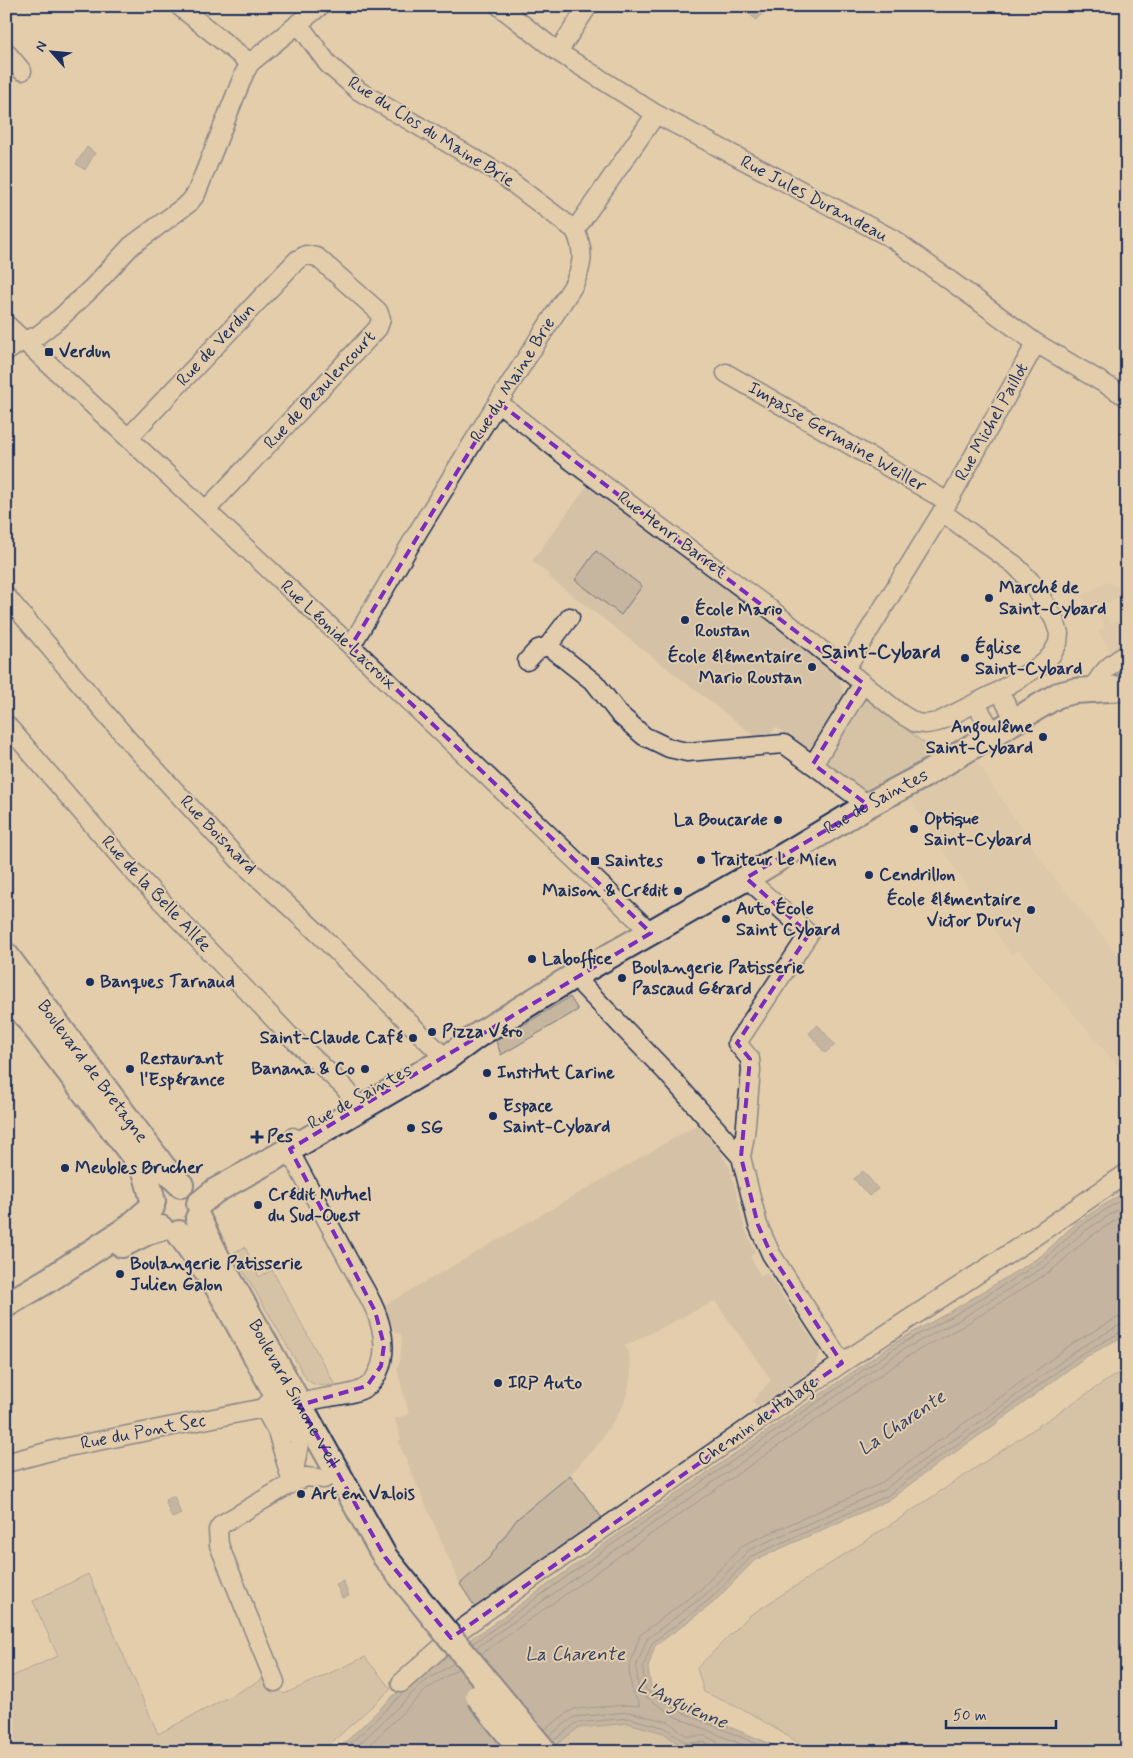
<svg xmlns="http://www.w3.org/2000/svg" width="1133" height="1758" font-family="Mynerve,sans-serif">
<rect width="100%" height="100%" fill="#e3cdac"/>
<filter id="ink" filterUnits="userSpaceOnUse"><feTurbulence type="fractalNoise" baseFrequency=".02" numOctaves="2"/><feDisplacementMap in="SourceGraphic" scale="10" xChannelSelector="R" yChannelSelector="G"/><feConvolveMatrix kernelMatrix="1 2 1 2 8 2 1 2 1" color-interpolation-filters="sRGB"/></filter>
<g filter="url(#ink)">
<path fill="#d4c1a6" d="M588,485L821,662L832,674H836L839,676L844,697L841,701L837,702L838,704L809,751L776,727L766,740H760L549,577L550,575L532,561Z
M1107,582L1127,592V610H1122L1119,597L1101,607L1111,624L1127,614V642L1110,652L1098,631L1105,627L1095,611L1092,613L1082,596Z
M977,761L1047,869L1127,966V1076L1018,950L1011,955L910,799Z
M697,1125L720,1151L731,1171L745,1229L755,1252L750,1256L760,1275L767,1273L820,1351L814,1370L758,1407L753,1401L771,1380L715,1301L625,1346L629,1354L631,1372L628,1390L623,1406L599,1443L570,1475L517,1519L489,1558L460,1584L398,1441L401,1439L395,1419L409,1414L397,1369L400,1362L402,1340L401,1334L395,1332L385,1305Z"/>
<path fill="#c6b6a0" stroke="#70727f" d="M596,551L642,586L621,615L575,580Z
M869,700L929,747V756L863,794L823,763L860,702Z
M570,997L578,1010L501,1055L496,1041Z
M245,1247L259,1277L272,1270L335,1385C323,1386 317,1387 307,1380L233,1253Z
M1127,1367V1752H814L748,1712L704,1692L697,1668L749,1616L890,1525Z
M570,1475L605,1522L479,1613L460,1584L489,1558L517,1519Z
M88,1574L158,1734L267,1677L284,1694L365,1657L391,1689L321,1752H6V1679L58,1656L33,1601Z
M628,1723L664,1733L684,1748L703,1747L713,1752H547L578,1728Z"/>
<path fill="#9f9792" stroke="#6a6d7d" d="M739,6H756L763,12L757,20Z
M87,147L95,153L85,170L76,164Z
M818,1025L835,1045L825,1053L809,1033Z
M863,1171L878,1189L869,1196L854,1179Z
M1127,1190V1334L1084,1358L993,1426L928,1471L889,1500L755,1560L712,1604L655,1646L648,1668L651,1687L681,1707L776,1746L785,1752H713L703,1747L684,1748L664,1733L628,1723L578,1728L547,1752H335L416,1674L489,1627L614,1537L899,1340L953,1310L1041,1256L1076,1223Z
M174,1496L181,1514L172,1518L165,1500Z
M343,1581L349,1596L342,1598L336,1584Z"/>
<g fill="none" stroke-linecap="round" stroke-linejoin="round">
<path stroke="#505973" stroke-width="1" d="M472,1644L617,1541L901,1344L956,1314L1044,1260L1079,1227L1127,1196
M476,1648L621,1546L904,1349L959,1320L1047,1265L1083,1232L1127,1204
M481,1654L625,1552L908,1356L963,1326L1051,1271L1088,1238L1127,1213
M544,1730L567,1713L574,1709L627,1705L639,1706V1703L632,1692L629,1668L640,1635L700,1590L743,1545L880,1484L918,1455L982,1411L1073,1343L1117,1318L1127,1316
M549,1736L574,1717L629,1712L669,1722L687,1736H706L717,1742L720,1752
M553,1741L576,1723L629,1718L666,1728L686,1743L704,1742L712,1746L713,1752
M342,1752L403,1693
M351,1752L423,1683L454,1663
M362,1752L427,1689L459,1668
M760,1752L676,1717L643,1695L639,1689L636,1667L647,1639L705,1595L749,1550L884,1490L922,1461L987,1417L1078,1349L1120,1325L1127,1324
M776,1752L679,1711L648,1691L645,1688L643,1668L652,1643L709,1600L752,1556L887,1496L926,1466L990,1422L1081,1354L1123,1331L1127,1330"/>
<g stroke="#1b2f5e" stroke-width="21">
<path id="minor" d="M179,6L250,63
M499,6L558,52L656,114L893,239L1036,343L1127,397
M298,23L328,64L359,91L499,173L575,230C585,251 583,266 573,286L493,410L419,530L351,646
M6,52L22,71
M558,52L588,6
M575,230L656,114
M6,324L351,646L642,924L648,934
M6,352L22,341L37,336L60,318L93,287L131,246L189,203L196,194L244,74L250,63L320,6
M726,373L948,502
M499,403L569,459L774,612L901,714L916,723L926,724L938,722L999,691L1044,663L1052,654L1058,643L1059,633L1054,619L1033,584L1015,565L942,512
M128,438L297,260L306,255L317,257L378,311L381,319L378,328L206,510
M6,596L130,742L240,861L317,932L440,1053L444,1060
M548,646L595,683L619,714L644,736L669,748L687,752L784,744L813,765
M527,661L538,649L548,646L570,617
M846,668L948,502L1036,343
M863,683L813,765L868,805
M1093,690C1100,672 1111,664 1127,654
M999,691L1015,720
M976,704L993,733
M6,724L129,867L290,1036L344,1087L354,1100
M577,974L584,987L666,1072L741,1157L758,1225L771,1254L842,1363
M293,1137L290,1152C310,1189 330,1226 350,1263C361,1284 376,1305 381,1328C386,1347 384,1371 369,1385C352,1399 320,1394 300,1405
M741,1157L745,1135L751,1070L750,1059L737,1043L809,934L752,883L748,877
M264,1408L277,1431L292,1483L222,1524L218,1530L219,1545L275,1682
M300,1438L292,1483L306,1477L324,1479
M6,1463L58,1449L264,1408L272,1399
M401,1683L463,1628L544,1570L842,1363L1028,1241L1127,1173"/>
</g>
<g stroke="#1b2f5e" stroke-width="28">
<g id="secondary">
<path id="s1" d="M6,955L164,1168L181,1185"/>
<path d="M6,990L145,1171L153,1201"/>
<path id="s2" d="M199,1204L215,1191L303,1142L444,1060L478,1035L569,979L748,877L868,805L923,776L1058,695L1074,691L1127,688"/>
<path id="s3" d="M198,1218L217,1257L385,1557L435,1619"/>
<path d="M179,1233L220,1291L297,1432"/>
<path d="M122,1245L148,1232L161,1228"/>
<path d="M6,1305L50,1279L128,1228L152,1207"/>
</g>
</g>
<use href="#minor" stroke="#e3cdac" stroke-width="18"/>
<use href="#secondary" stroke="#e3cdac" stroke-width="24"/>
<g stroke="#1b2f5e" stroke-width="28" stroke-linecap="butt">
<path id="secondary-bridge" d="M435,1619L545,1752
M478,1696L523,1752"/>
</g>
<use href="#secondary-bridge" stroke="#e3cdac" stroke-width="24"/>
</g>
</g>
<path d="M0 0H1133V1758H0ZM499,403L863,683L813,764L868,805L746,878L809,934L737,1043L750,1059L741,1157L758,1225L771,1254L842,1363L451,1638L385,1557L300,1405L367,1386L381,1366L384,1345L375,1311L290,1149L651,933L351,646Z" fill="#e3cdac" fill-opacity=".55" fill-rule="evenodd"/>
<path fill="none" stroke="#7b2cbf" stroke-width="4" stroke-dasharray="10 6" stroke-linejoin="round" d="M499,403L863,683L813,764L868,805L746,878L809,934L737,1043L750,1059L741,1157L758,1225L771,1254L842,1363L451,1638L385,1557L300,1405L367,1386L381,1366L384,1345L375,1311L290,1149L651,933L351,646Z"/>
<g fill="#1b2f5e" stroke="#e3cdac" stroke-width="2">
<rect x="44" y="347" width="10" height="10" rx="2.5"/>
<circle cx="989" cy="598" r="5"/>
<circle cx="685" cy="620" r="5"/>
<circle cx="965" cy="658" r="5"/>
<circle cx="812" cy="667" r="5"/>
<circle cx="1043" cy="737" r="5"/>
<circle cx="778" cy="820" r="5"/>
<circle cx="914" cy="829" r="5"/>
<circle cx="701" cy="860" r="5"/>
<rect x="590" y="856" width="10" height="10" rx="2.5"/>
<circle cx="869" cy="875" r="5"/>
<circle cx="678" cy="891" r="5"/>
<circle cx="1031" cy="910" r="5"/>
<circle cx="726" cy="919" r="5"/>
<circle cx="532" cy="959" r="5"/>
<circle cx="622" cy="978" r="5"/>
<circle cx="90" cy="982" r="5"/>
<circle cx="432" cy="1032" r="5"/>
<circle cx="413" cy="1038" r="5"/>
<circle cx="130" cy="1069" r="5"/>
<circle cx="365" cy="1069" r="5"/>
<circle cx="487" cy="1073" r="5"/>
<circle cx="493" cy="1116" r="5"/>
<circle cx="411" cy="1128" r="5"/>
<path d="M254.5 1129.5h5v5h5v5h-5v5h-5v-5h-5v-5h5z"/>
<circle cx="65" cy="1168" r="5"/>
<circle cx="258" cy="1205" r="5"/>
<circle cx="120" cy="1274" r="5"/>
<circle cx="498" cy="1383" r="5"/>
<circle cx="301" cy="1494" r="5"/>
</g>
<g text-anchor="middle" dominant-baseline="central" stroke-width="4" stroke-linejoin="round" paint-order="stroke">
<g font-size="18" fill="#1b2f5e" stroke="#e3cdac">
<text transform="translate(431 132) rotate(32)">Rue du Clos du Maine Brie</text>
<text transform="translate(814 199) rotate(28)">Rue Jules Durandeau</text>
<text transform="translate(216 345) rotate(-47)">Rue de Verdun</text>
<text transform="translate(513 380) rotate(-58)">Rue du Maine Brie</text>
<text transform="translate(320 390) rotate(-47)">Rue de Beaulencourt</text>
<text transform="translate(992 422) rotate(-61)">Rue Michel Paillot</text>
<text transform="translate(837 437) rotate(30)">Impasse Germaine Weiller</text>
<text transform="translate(672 535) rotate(37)">Rue Henri Barret</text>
<text transform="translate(338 635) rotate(43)">Rue Léonide Lacroix</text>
<text stroke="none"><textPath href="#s2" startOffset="788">Rue de Saintes</textPath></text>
<text transform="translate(218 835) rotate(46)">Rue Boisnard</text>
<text transform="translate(156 894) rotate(47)">Rue de la Belle Allée</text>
<text stroke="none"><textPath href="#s1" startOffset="145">Boulevard de Bretagne</textPath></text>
<text transform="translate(360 1097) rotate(-29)">Rue de Saintes</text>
<text stroke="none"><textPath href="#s3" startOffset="200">Boulevard Simone Veil</textPath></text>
<text transform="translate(758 1421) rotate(-35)">Chemin de Halage</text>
<text transform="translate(143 1432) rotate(-11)">Rue du Pont Sec</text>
</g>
<g font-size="18" font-weight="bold" fill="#1b2f5e" stroke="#e3cdac" text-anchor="start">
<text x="59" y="352">Verdun</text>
<text x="999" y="588">Marché de<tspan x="999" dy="21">Saint-Cybard</tspan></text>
<text x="695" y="610">École Mario<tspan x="695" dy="21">Roustan</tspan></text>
<text x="975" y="648">Église<tspan x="975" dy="21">Saint-Cybard</tspan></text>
<text x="802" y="657" text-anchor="end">École élémentaire<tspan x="802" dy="21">Mario Roustan</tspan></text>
<text x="1033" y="727" text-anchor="end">Angoulême<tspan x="1033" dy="21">Saint-Cybard</tspan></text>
<text x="924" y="819">Optique<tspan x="924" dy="21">Saint-Cybard</tspan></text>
<text x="768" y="820" text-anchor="end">La Boucarde</text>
<text x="711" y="860">Traiteur Le Mien</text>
<text x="605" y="861">Saintes</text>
<text x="879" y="875">Cendrillon</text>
<text x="668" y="891" text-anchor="end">Maison &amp; Crédit</text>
<text x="1021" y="900" text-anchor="end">École élémentaire<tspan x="1021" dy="21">Victor Duruy</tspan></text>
<text x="736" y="909">Auto École<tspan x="736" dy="21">Saint Cybard</tspan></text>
<text x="542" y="959">Laboffice</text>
<text x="632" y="968">Boulangerie Patisserie<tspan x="632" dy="21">Pascaud Gérard</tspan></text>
<text x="100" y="982">Banques Tarnaud</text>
<text x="442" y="1032">Pizza Véro</text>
<text x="403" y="1038" text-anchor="end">Saint-Claude Café</text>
<text x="140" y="1059">Restaurant<tspan x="140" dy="21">l'Espérance</tspan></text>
<text x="355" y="1069" text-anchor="end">Banana &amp; Co</text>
<text x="497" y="1073">Institut Carine</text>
<text x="503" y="1106">Espace<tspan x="503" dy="21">Saint-Cybard</tspan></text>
<text x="421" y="1128">SG</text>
<text x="267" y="1137">Pes</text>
<text x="75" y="1168">Meubles Brucher</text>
<text x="268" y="1195">Crédit Mutuel<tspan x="268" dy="21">du Sud-Ouest</tspan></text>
<text x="130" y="1264">Boulangerie Patisserie<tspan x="130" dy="21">Julien Galon</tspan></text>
<text x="508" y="1383">IRP Auto</text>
<text x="311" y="1494">Art en Valois</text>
</g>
<g font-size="19" font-style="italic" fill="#2f3f66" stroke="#e3cdac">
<text transform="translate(902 1423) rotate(-34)">La Charente</text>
<text x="575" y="1654">La Charente</text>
<text transform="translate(682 1704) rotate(24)">L'Anguienne</text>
</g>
<g font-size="20" font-weight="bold" fill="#1b2f5e" stroke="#e3cdac">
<text x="881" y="652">Saint-Cybard</text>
</g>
</g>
<rect width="1133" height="1758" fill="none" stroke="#e3cdac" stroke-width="25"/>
<rect x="12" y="12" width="1108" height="1733" fill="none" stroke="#1b2f5e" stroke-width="2" filter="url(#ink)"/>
<g transform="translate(52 52) rotate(297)" stroke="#e3cdac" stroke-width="4" paint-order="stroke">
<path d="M0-4L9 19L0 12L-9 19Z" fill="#1b2f5e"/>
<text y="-8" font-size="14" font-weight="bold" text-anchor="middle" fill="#1b2f5e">N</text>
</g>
<path d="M946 1720v8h110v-8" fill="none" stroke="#1b2f5e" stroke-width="2.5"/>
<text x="953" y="1720" font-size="15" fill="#1b2f5e" stroke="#e3cdac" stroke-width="4" paint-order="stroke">50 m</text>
</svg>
